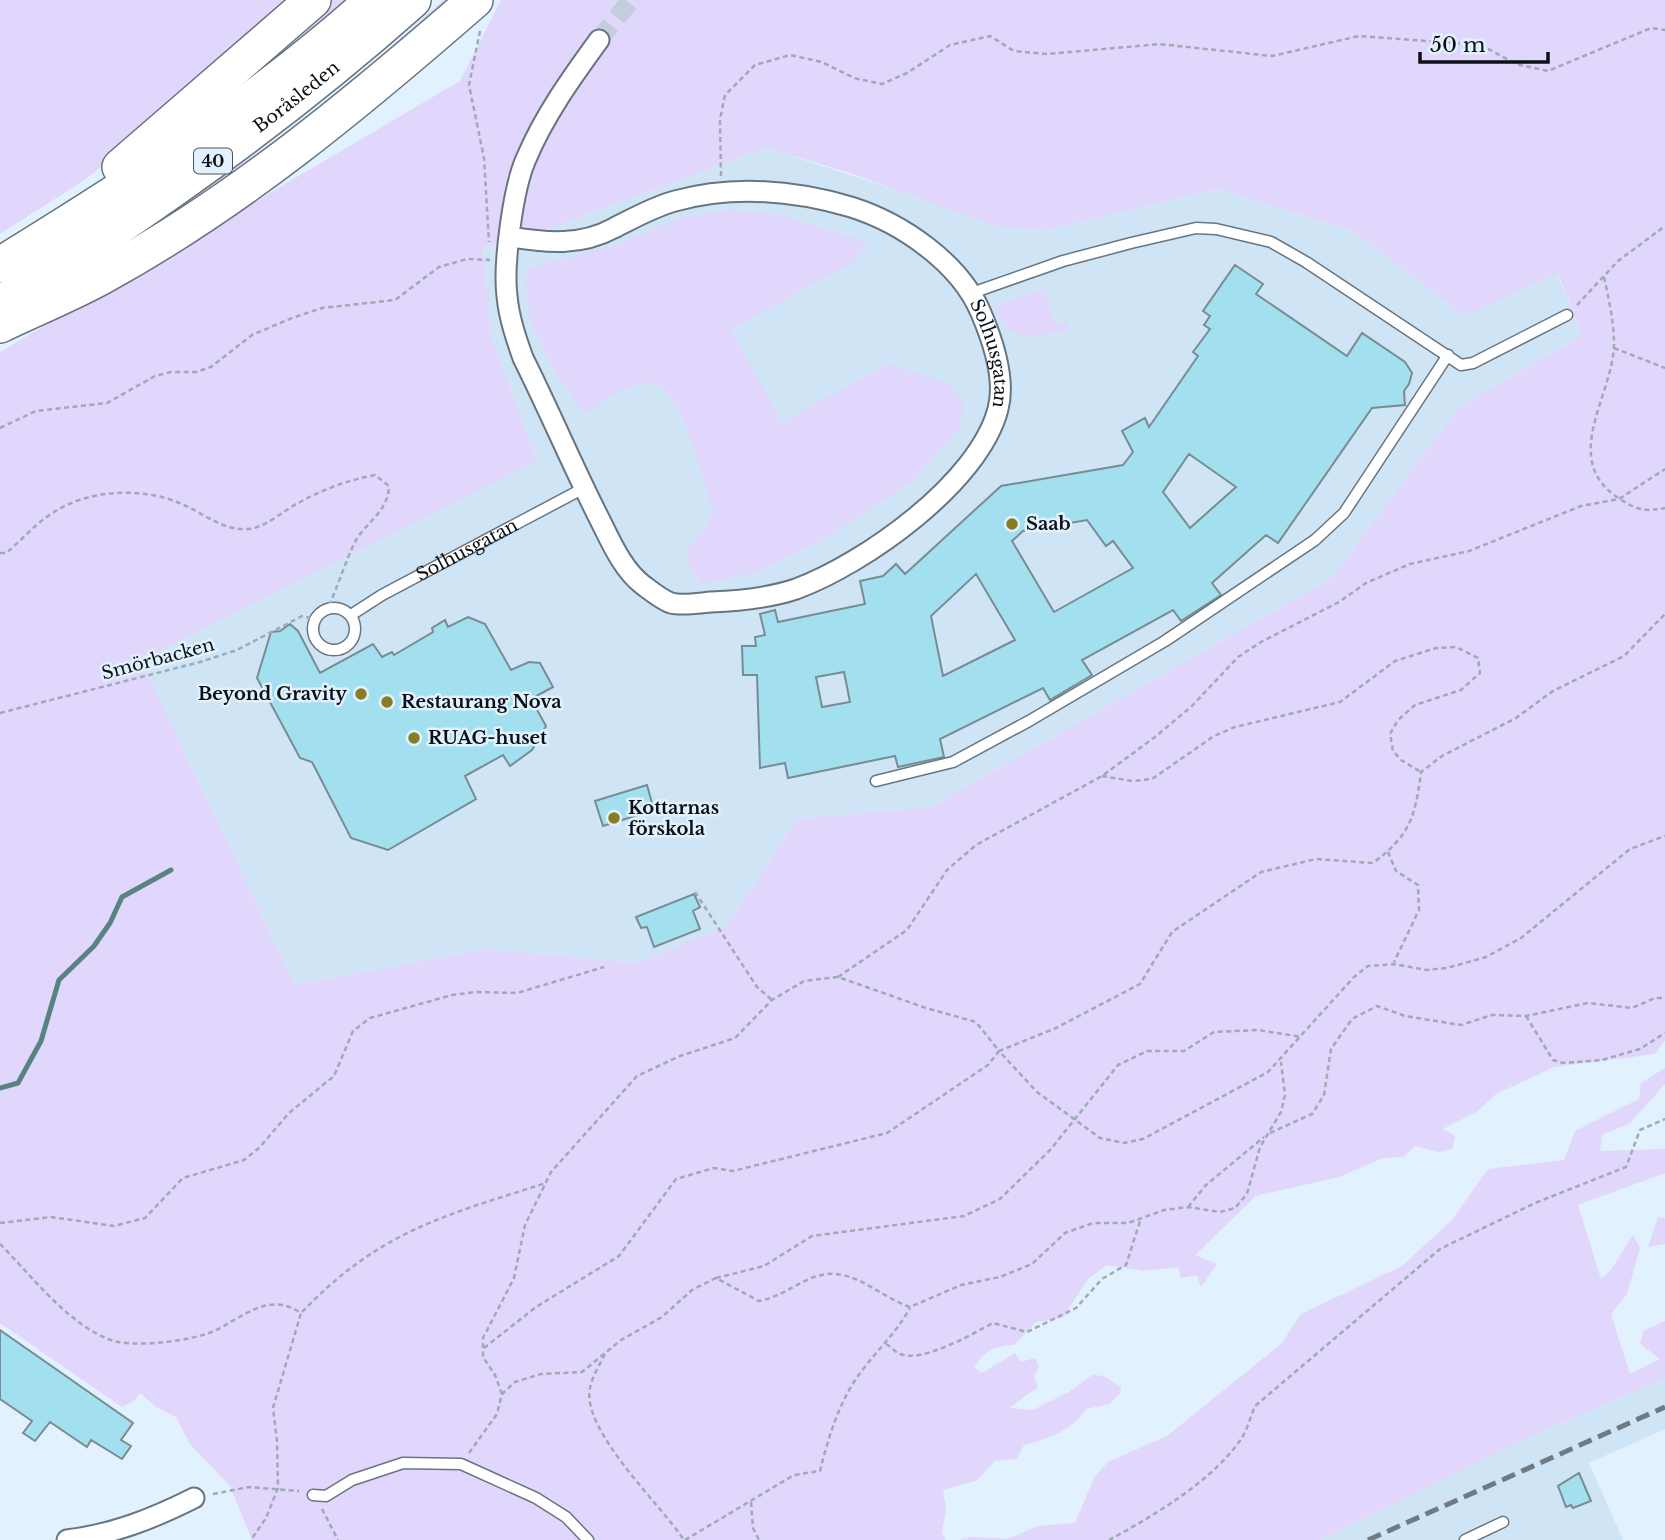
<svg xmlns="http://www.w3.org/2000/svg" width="1665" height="1540" font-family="'Libre Baskerville',serif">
<rect width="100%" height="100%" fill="#e2f1fe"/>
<path fill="#cfe5f6" d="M767,148L921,198L1047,230L1217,189L1353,231L1464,316L1557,273L1582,336L1460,406L1332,578L931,807L797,819L728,925L637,963L485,949L295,985L141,660L537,461L491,336L483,248L555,226Z
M1665,1378V1429L1589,1463L1623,1540H1321L1512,1445Z"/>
<path fill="#e1d6fb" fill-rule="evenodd" d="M0,0H292L180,105L83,181L0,234Z
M327,0H346L216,104Z
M443,0H458L283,144L125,244L286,133L371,65Z
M501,0H1665V1040L1655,1054L1554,1067L1496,1094L1478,1111L1443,1129L1455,1136L1452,1149L1438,1152L1415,1146L1403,1157L1383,1158L1339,1177L1256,1196L1195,1255L1217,1264L1201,1287L1197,1275L1181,1278L1178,1267L1144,1271L1107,1265L1088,1279L1063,1318L1036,1322L1014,1345C994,1346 984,1351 974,1368L982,1373L1015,1353L1021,1362L1035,1358L1039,1367L1034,1377L1038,1387L1009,1408L1033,1410L1069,1392L1092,1375L1104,1376L1121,1387L1120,1394L1109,1404L1086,1409C1072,1431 1049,1438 1024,1445L1017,1459L995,1461L976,1481L943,1490L946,1509L942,1533L946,1540H252L230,1486L190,1444L176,1417L156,1407L140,1393L135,1400L122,1407L0,1323V352L460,81ZM767,148L850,173L995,226L1047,230L1217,189L1353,231L1464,316L1558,273L1582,336L1460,406L1332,578L931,807L797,819L728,925L637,963L485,949L295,985L141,660L537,461L491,336L483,248L555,226Z
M732,210L783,215L869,243L853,262L731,329L782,422L888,364L950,384L964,405L960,428L913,481L824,539L756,572L702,584L689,565L688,548L709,523L713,511C704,484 682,380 647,383C624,385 603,402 584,414C555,370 517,323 528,268L612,246L682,217Z
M1044,289L1055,325L1067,321L1070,331C1037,334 1012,346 994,311C1006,298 1027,295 1044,289Z
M1665,1068V1084L1630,1123L1602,1135L1600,1151L1665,1149V1173L1578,1205L1601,1279L1611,1270L1633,1235L1640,1248L1627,1294L1611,1314L1630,1374L1660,1359L1640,1344L1644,1331L1665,1321V1378L1512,1445L1321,1540H958L973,1537L1008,1539L1038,1526L1075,1523L1095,1476L1108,1462L1167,1436L1281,1344L1301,1314L1402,1266L1451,1221L1488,1169L1564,1160L1575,1131L1639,1099L1641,1083Z
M1658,1217L1665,1219V1244L1648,1247Z"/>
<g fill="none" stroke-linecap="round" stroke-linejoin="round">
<path stroke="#578480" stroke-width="5" d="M0,1088L18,1083L41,1041L59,980L94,946L110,923L122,897L171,870"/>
</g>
<path fill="#a2e0ef" stroke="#798c91" stroke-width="2" fill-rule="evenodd" d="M1235,265L1263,284L1256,294L1347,356L1362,333L1405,362L1412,373L1409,384L1404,391L1405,405L1372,408L1278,543L1266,535L1212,583L1221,595L1181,621L1173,610L1082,660L1092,675L1050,700L1043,688L940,739L944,757L898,767L895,756L788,778L785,763L760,768L757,675H743L742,646H756L755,637L765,635L760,614L775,610L778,622L865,604L860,581L883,576L896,564L905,574L1001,486L1123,465L1133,452L1122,431L1145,418L1149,427L1198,356L1193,352L1210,329L1204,325L1210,316L1203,311ZM1189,454L1236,487L1190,528L1163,492ZM1087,520L1106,546L1113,541L1133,568L1054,612L1012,541L1023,531ZM976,574L1015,640L943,676L931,616ZM844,672L850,702L822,707L816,677Z
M468,617L485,624L511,670L529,662L540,663L553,687L531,699L546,726L532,750L510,766L503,755L465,776L476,799L388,850L351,838L312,762L300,758L257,678L271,632L280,631L290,624L298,631L320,673L373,644L382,657L392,652L394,655L433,632L432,628L445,620L448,627Z
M647,785L654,810L603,826L595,801Z
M694,894L700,907L693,911L700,929L654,947L647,927L641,928L636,917Z
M0,1330L133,1423L121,1440L131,1446L122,1459L91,1440L87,1447L50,1422L35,1441L23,1433L32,1421L0,1399Z
M1579,1473L1591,1501L1573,1508L1571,1505L1566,1507L1558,1486Z"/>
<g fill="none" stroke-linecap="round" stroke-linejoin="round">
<path stroke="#c2cfdb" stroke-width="19" stroke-dasharray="19 10" stroke-linecap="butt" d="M599,40L631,0"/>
<g stroke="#677580" stroke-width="13">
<g id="service">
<path d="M972,293L1063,261L1131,243L1196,228L1216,229L1271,242L1306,262L1461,365L1473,363L1567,315"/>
<circle cx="334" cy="629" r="21"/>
<path id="s1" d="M351,615L382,595L584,488"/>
<path d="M876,781L953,762L1029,721L1165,641L1315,540L1344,513L1448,355"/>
<path d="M313,1495L326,1496L352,1480L403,1463L461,1464L536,1498L566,1517L588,1540"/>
<path d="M1465,1540L1503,1522"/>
</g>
</g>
<g stroke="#677580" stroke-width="23">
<g id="minor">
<path id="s2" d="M511,237C547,243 581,246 614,228C634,218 653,207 675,201C733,185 793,190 851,207C902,223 960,263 981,313C993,341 1006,379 998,409C979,483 864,564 796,589C769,598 738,601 711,602C699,603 682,606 671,603C662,600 651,591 643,585C623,570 611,542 600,520C573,467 550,412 523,358C516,338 509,318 507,296C503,265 513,188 526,159C544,116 572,77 599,40"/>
<path d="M67,1540C114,1534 152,1519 194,1498"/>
</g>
</g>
<g stroke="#677580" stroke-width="38">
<g id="motorway">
<path d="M120,167L313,0"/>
<path d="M0,265C130,185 259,103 373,0"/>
<path id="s3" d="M0,304C146,213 285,114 413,0"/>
<path d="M0,325C33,309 68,295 101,277C238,202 358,102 475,0"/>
</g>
</g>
<path stroke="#9eaab4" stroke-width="2.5" stroke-dasharray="5 3.5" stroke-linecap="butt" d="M480,31L469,85L484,158L489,242
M721,176L720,119L725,95L755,65L790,55L822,62L854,78L882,84L907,73L950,45L990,36L1014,51L1048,54L1159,44L1272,56L1359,36L1481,45L1516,64L1548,71L1651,28L1665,30
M1604,277C1609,300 1614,322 1614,346C1612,397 1559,461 1620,499C1636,510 1646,512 1665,508
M1577,305L1618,261L1665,226
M1614,348L1665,368
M0,428L36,411L107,403L155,376L171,372H196L211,367L252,335L292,318L322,308L395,300L439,267L467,259L490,260
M0,553H6C22,540 34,525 51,514C87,489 144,486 184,505C204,514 224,531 248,529C267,527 284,510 300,502C324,489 348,480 375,475L389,486C388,514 363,523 353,546C344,566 337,588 328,608
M0,713L200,662L237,650L302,616L315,619
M1102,776L1132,781L1152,779L1214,736L1235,727L1340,702L1395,661L1436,648L1456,647L1478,658L1480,673L1461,690L1415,705L1398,720L1390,734L1393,751L1401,760L1421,772
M1388,852L1396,871L1418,885L1419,910L1394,962
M695,892L757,987L772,1000
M838,977L907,930L947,870L976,845L1102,776L1155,737L1192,706L1238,657L1261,642L1339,602L1366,583L1410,564L1469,551L1581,506L1619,499L1665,469
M1526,1016L1553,1060L1563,1063L1602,1060L1640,1049L1665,1033
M1270,1133L1312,1114L1324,1095L1331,1049L1352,1019L1377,1006L1405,1016L1461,1025L1492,1015L1526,1016L1588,1003L1632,1008L1655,998H1665
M1188,1207L1206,1185L1264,1137
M0,1223L51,1217L114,1226L145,1218L183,1178L244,1160L259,1148L289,1113L334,1076L353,1031L370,1018L452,995L476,992L517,993L604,967
M0,1244C32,1276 66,1322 108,1339C131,1349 192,1341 214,1331C244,1317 268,1291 301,1313L273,1408L277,1441L278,1488L266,1518L251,1540
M716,1278L764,1266L812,1236L964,1216L1000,1199L1051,1149L1118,1065L1147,1051H1184L1214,1032L1258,1030L1302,1037
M302,1312C380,1231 443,1216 546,1183
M886,1344C890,1346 895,1352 900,1354C923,1363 972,1334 993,1323L1027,1332L1076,1308L1102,1279L1126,1265L1141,1218
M484,1348L536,1307L619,1256L676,1179L714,1168L733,1171L887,1133L988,1065L999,1051L1037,1092L1100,1138L1124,1143L1143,1139L1268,1072L1354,977L1368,966L1394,964L1426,970L1447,968L1486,957L1521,938L1630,849L1665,836
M605,1354C600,1364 592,1377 590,1388C581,1430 661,1505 684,1540
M502,1394L495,1375L483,1357V1338L514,1278L525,1225L551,1172L637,1076L680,1056L735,1038L772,1000L804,981L838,977L926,1008L976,1022L999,1051L1056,1028L1140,984L1172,932L1261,872L1316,859L1373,863C1410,835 1415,818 1421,772L1442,756L1516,718L1553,691L1624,656L1665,614
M469,1453L497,1414L502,1394L515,1382L541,1374L582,1372L621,1340L662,1317L692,1290L716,1278L759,1301C779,1297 791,1287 809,1279C849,1261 875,1295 910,1307L961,1285L1000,1277L1032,1264L1065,1233L1093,1223H1128L1164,1210L1188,1207L1220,1212L1235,1208L1247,1194L1260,1147L1281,1112L1285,1095L1281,1062
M213,1494L249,1487L299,1491
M751,1502L753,1528L759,1540
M322,1509L338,1540
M685,1540L794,1475L820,1471C828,1438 840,1399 861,1372C878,1349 896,1333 910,1308
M1109,1540C1153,1516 1215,1480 1243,1436C1248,1427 1251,1415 1255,1406L1440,1249L1535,1203L1626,1167L1640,1130L1665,1119"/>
<use href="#service" stroke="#fff" stroke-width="10"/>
<use href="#minor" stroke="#fff" stroke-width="19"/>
<use href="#motorway" stroke="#fff" stroke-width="35"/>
<path stroke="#707a82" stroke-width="5" stroke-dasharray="14 7" stroke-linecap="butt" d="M1368,1540L1665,1407"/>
</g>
<g fill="#877d24" stroke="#e2f1fe" stroke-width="2.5">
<circle cx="1012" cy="524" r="7"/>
<circle cx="361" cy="694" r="7"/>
<circle cx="387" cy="702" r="7"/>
<circle cx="414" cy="738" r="7"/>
<circle cx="614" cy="818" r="7"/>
</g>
<g text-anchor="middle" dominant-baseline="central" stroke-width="5" stroke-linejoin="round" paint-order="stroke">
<rect fill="#e2f1fe" stroke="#4c545a" stroke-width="2" x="194" y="148.5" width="38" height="25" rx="5"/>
<g font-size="16" font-weight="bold" fill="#0b1014">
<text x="213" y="161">40</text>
</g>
<g font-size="18" fill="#0b1014" stroke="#e2f1fe">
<text stroke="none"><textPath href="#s3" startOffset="362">Boråsleden</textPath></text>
<text stroke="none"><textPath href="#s2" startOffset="565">Solhusgatan</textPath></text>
<text stroke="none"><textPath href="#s1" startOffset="133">Solhusgatan</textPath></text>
<text transform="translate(158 659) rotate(-15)">Smörbacken</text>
</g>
<g font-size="18" font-weight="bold" fill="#0b1014" stroke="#e2f1fe" text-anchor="start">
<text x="1026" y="524">Saab</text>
<text x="347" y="694" text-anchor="end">Beyond Gravity</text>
<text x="401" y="702">Restaurang Nova</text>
<text x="428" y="738">RUAG-huset</text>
<text x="628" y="808">Kottarnas<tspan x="628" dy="21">förskola</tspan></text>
</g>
</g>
<path d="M1420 52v10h128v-10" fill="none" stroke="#0b1014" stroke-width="3.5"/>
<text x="1430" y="52" font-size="21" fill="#0b1014" stroke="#e2f1fe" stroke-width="5" paint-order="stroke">50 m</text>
</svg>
